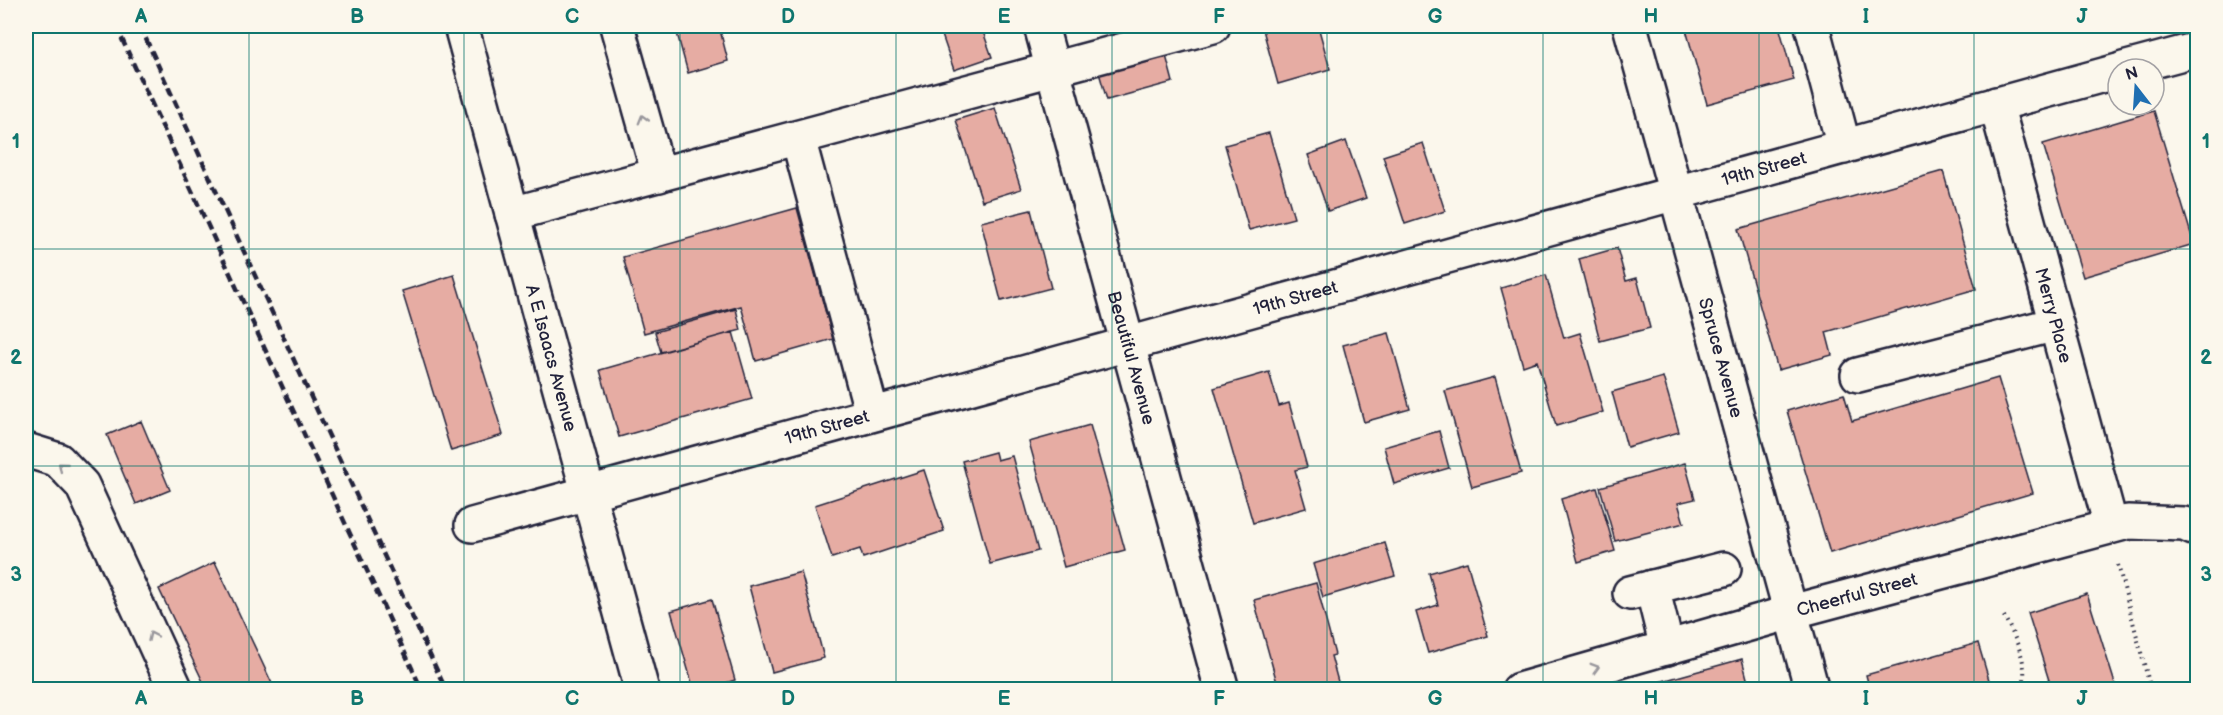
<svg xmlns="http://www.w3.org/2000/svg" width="2223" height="715" font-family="'Balsamiq Sans',sans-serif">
<rect width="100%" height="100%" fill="#fbf7ec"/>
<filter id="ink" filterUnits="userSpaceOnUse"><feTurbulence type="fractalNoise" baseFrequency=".0167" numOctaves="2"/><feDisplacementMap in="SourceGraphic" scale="12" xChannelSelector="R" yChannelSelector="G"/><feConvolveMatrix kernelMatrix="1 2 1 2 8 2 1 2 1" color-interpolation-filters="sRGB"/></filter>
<g filter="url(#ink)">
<path fill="#e6aca3" stroke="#22223b" stroke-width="1.5" d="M675,26H719L728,61L688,73Z
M970,26H981L992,57L954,70L942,35Z
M1262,26H1318L1330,69L1278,84Z
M1685,26H1779L1794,80L1707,104Z
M1164,48L1173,82L1107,100L1097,66Z
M995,108L1021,189L982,201L956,120Z
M2154,111L2194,244L2083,277L2043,144Z
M1269,133L1294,218L1249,230L1225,145Z
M1346,141L1366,198L1328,211L1308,155Z
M1423,143L1445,211L1405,224L1383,156Z
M1943,171L1976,289L1826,332L1832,355L1778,370L1738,229Z
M797,208L833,339L756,361L741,306L644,333L623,257Z
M1031,210L1051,288L1001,301L981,222Z
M1617,248L1626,281L1637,278L1650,328L1600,341L1579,259Z
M454,275L503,435L451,451L402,291Z
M1546,275L1564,338L1580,333L1603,412L1556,426L1537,361L1523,366L1501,288Z
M736,309L741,330L661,352L655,332Z
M733,332L752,399L619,437L600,370Z
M1389,333L1410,409L1364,422L1343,345Z
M1269,372L1279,406L1289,403L1307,467L1295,470L1306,508L1253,523L1214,388Z
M1495,377L1521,473L1472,487L1445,391Z
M1663,377L1679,432L1627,447L1612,392Z
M1998,378L2033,493L1830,553L1787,411L1844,394L1852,421Z
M141,421L170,490L136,504L107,435Z
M1090,425L1125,550L1064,567L1029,442Z
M1439,431L1449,468L1394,484L1384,447Z
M995,452L997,460L1012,456L1038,551L990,564L962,461Z
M1685,463L1695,499L1678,503L1684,523L1615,541L1600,487Z
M924,470L944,531L863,558L860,549L832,558L815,505Z
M1597,488L1615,551L1578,562L1561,499Z
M1385,543L1395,576L1323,597L1313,564Z
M215,562L275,690H207L159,589Z
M1467,562L1488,636L1428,653L1416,612L1438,605L1429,573Z
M801,572L824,658L772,672L749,586Z
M1316,583L1335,655L1331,656L1340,689L1279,690L1254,600Z
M2087,594L2117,690H2052L2028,613Z
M712,599L735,680L704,690H694L671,611Z
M1978,643L1992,690H1870L1866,675Z
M1742,659L1750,690H1630Z"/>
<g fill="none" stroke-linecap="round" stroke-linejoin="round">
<g stroke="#22223b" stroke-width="38">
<g id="minor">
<path id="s1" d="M461,26L642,690"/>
<path d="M617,26L659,175"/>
<path id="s2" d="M1041,26L1222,690"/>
<path id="s3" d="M1630,26L1812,690"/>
<path d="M1812,26L1844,147"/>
<path d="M2123,69L2198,49"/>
<path id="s4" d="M1996,104L2111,526"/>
<path d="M798,138L872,414"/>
<path d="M512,214L1213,26"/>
<path d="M1858,375L2056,324"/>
<path d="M26,450L58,460L82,485L176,690"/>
<path id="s5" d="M472,525L2118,71"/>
<path d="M1652,587L1667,648"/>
<path d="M1630,593L1724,569"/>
<path id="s6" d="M1519,690L1791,612L2128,522L2184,524L2198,530"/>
</g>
</g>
<path stroke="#22223b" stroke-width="4" stroke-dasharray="1.5 4.5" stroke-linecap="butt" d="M2118,565L2151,690
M2004,616C2015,638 2030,664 2022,690"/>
<use href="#minor" stroke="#fbf7ec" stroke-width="33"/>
<path stroke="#22223b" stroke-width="4.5" stroke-dasharray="9 4.5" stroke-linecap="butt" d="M116,26L422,690
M140,26L446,690"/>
</g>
<defs><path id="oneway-chevron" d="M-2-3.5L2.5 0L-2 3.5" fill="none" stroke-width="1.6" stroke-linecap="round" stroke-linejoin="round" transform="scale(1.5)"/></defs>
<g stroke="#99979c">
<use href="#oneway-chevron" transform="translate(643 119) rotate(-106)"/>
<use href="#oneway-chevron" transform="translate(62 466) rotate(-140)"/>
<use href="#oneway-chevron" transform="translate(152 636) rotate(-115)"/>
<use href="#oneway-chevron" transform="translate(1595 668) rotate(-16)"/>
</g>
</g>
<path fill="none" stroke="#0f766e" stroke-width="1.5" stroke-opacity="0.55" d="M249,26V690M464,26V690M680,26V690M896,26V690M1112,26V690M1327,26V690M1543,26V690M1759,26V690M1974,26V690M26,249H2198M26,466H2198"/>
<g text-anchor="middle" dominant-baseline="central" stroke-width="6" stroke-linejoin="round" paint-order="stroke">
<g font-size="18" fill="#22223b" stroke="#fbf7ec">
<text stroke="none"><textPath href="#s5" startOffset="1340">19th Street</textPath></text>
<text stroke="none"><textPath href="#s5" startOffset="854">19th Street</textPath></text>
<text stroke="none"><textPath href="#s4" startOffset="219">Merry Place</textPath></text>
<text stroke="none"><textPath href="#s1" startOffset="344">A E Isaacs Avenue</textPath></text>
<text stroke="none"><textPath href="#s2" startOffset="344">Beautiful Avenue</textPath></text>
<text stroke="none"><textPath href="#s3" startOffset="344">Spruce Avenue</textPath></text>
<text stroke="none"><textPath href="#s5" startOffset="368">19th Street</textPath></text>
<text stroke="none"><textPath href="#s6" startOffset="351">Cheerful Street</textPath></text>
</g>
</g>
<rect width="2223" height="715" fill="none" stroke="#fbf7ec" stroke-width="66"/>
<g transform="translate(2136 87) rotate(343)"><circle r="28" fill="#fbf7ec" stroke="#a4a2a5" stroke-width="1.5"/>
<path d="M0-4.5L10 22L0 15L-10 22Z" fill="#1f6fb2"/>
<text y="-9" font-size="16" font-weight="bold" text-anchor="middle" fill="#22223b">N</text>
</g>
<rect x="33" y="33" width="2157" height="649" fill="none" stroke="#0f766e" stroke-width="2"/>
<g font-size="20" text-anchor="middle" font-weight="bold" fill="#0f766e">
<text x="141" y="23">A</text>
<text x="357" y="23">B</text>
<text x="572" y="23">C</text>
<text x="788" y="23">D</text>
<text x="1004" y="23">E</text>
<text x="1219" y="23">F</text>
<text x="1435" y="23">G</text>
<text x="1651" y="23">H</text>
<text x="1866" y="23">I</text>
<text x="2082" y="23">J</text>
<text x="16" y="148">1</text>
<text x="2206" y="148">1</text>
<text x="16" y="364">2</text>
<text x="2206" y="364">2</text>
<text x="16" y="581">3</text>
<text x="2206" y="581">3</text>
<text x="141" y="705">A</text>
<text x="357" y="705">B</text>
<text x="572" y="705">C</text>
<text x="788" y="705">D</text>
<text x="1004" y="705">E</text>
<text x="1219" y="705">F</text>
<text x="1435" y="705">G</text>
<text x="1651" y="705">H</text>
<text x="1866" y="705">I</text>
<text x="2082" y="705">J</text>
</g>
</svg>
